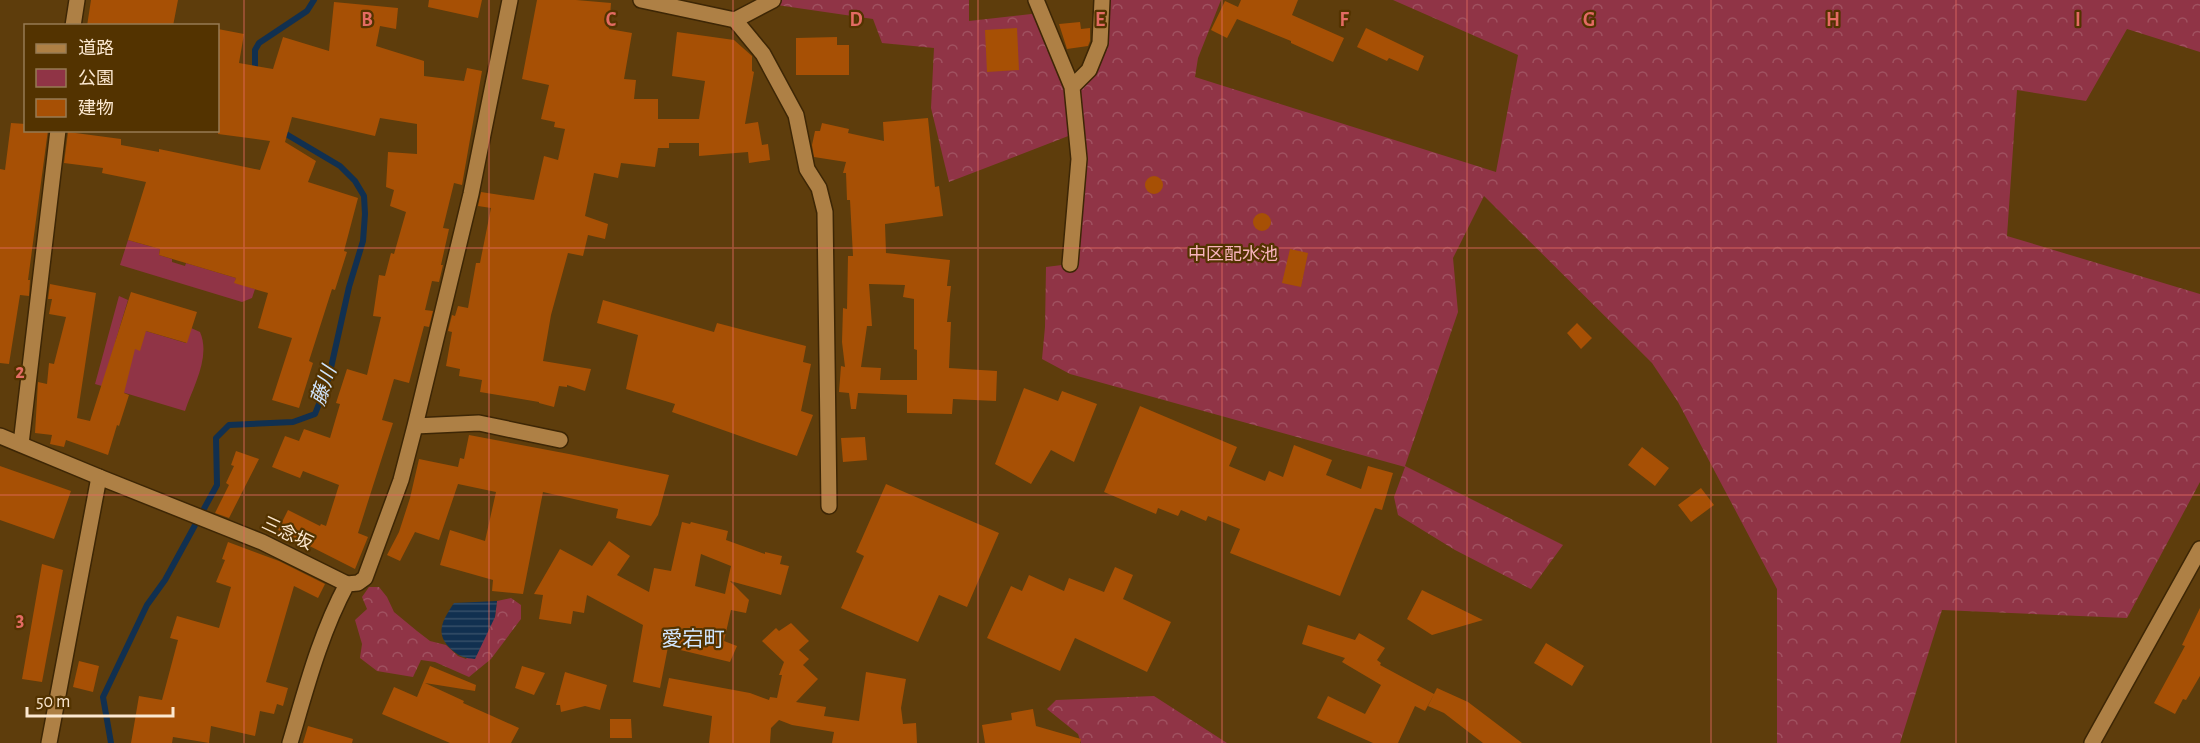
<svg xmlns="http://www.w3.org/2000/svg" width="2200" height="743" font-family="'Alegreya Sans','Noto Sans JP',sans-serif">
<defs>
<pattern id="forest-crowns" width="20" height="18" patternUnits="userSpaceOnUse" patternTransform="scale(1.5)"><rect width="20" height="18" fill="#903446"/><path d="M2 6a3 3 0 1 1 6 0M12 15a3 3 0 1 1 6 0" fill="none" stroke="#a05160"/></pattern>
<pattern id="water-rules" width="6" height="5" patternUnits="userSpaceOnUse" patternTransform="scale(1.5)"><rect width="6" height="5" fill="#113050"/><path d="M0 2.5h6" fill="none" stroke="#354e68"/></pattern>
</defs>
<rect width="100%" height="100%" fill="#5e3d0c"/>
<path fill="#903446" d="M128,240L160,249L159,255L172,259V262L185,266L186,263L236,278L235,282L255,289L252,298L242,302L120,265Z
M119,296L128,300L115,343L146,331L186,343L191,328L200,332C211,357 193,387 185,411L95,384Z"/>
<path fill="url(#forest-crowns)" d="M764,0H969V21L1040,13L1072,87L1089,70L1102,0H1221L1198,58L1195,77L1496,172L1518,55L1393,0H2200V52L2127,29L2086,101L2017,90L2007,236L2200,294V482L2127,618L1942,610L1900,743H1777V589L1678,402L1652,363L1484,196L1453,258L1458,312L1405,466L1563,545L1531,589L1455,550L1398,515L1394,497L1405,467L1070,374L1042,359L1045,327L1046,267L1070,264L1076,133L949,182L931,108L934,48L882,43L873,19L763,3Z
M369,587H379L387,597L394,612L417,631L430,641L446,645L458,656L466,659L495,617L497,601L511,598L521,605V619L491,659L469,677L435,662L421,660L413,677L377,671L360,658L362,644L355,620L367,609L362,597Z
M1154,696L1227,743H1081L1078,734L1047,709L1056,700Z"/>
<path fill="url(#water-rules)" d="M497,601L495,617L475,659C465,658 460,657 452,650C434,634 442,621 454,603Z"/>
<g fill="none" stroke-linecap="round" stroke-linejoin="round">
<path stroke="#113050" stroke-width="6" d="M255,72V50L259,43L307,11L314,0
M111,743L103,697L147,605L165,580L217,485L216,438L229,425L293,422L315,414L328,381L349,287L363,241L365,214L364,196L355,181L340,166L281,131"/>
</g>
<path fill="#a75005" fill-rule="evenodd" d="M91,0H178L173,26H87Z
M429,0H482L478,18L428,7Z
M537,0H576L611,3L609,29L632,33L624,79L636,80L634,99H658V119H699L705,81L672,76L677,32L734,40L752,56V71L754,72L745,124L758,122L762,145L768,144L770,160L749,163L748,152L699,156V143H669V148H658L655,167L621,163L618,178L594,173L585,216L608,224L605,239L588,235L583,256L568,253L551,315L543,361L591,369L585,391L567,385V387L559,386L554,407L539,403V402L480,392L482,380L459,376L460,369L446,366L452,332L448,331L452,315L455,316L458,306L468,308L476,263H480L491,208L478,206L481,192L534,200L544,156L558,160L565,129L554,127L555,122L541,119L549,85L522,79Z
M1241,0H1298L1292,15L1344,38L1333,62L1291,43V41L1237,19L1227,38L1211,30L1225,1L1238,7Z
M334,2L398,8L396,29L380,26L376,46L424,61V76L464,81L467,68L482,71L462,185L454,183L443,228L449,229L441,265H443L439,282L432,281L425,310L433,311L429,327L424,326L409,383L394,379L382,420L393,423L358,533L368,537L355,569L278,530L288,510L320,526L321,524L326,526L339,485L303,471L300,478L272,467L285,436L299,441L304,429L330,438L340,404L336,403L347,369L367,375L381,317L373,316L379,275L385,276L391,253L394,254L406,212L390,206L394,190L386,187L388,152L417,154V124L380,118L375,136L292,117L285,142L316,161L308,182L358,198L344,251L347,252L335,290L332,289L309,361L313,363L299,408L272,400L292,338L258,328L268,293L234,283L236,278L159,255L160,249L128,240L146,182L102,173L103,168L64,163L68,132L121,139V145L159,152V149L260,170L270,141L218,134V29L244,34L239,63L273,69L283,37L329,51Z
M1080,22L1081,29L1090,28V41L1088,46L1067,49L1059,24Z
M1017,28L1019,70L987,72L985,30Z
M1366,28L1424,56L1418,71L1389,58L1387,61L1357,47Z
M837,37V45H849V75H796V38Z
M928,118L935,187L939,186L943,216L885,224L886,253L950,260L947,286H951L947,322H951L949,368L997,371L996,401L953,399L952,414L907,413V395L858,393L856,409H851L849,393L839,392L841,366L845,367L842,342L843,308L847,309L848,256H853L850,200H847L846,173H843L846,162L814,157L812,145L815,131H820L822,123L849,129L848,133L884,141L883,122ZM869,284L905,285L903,297L914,299V349L917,350V380H880L881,368L861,367L867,326H872Z
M11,123L26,124V130H48L28,280H30L29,296L20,295L9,364L0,363V169L5,170Z
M1145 185a9 9 0 1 1 18 0a9 9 0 1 1-18 0Z
M1253 222a9 9 0 1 1 18 0a9 9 0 1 1-18 0Z
M1290,249L1308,253L1301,287L1282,283Z
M50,284L96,293L77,418L90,421L131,292L197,312L187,343L146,331L140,351L135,349L124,393L129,395L119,426L117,425L108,455L66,440L64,447L50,444L52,435L35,433L38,382L47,384L49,363L54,364L66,317L49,314L52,299H48Z
M603,300L714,332L717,323L806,346L803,362L811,364L801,411L813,415L797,456L672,412L675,404L626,389L638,335L597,323Z
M1577,323L1592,338L1581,349L1567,333Z
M1024,388L1058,401L1062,391L1097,404L1074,462L1051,450L1031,484L995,464Z
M1140,406L1237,447L1229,466L1265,481L1269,471L1283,477L1294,445L1332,460L1326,475L1361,489L1368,466L1393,473L1382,510L1375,508L1340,596L1230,553L1240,529L1208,516L1206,521L1181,510L1178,516L1158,508L1156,514L1104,492Z
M469,435L569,454L669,475L658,515L651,526L616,518L618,509L543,492L523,594L492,591L493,580L440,565L450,530L485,541L496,492L458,484L439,540L415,532L400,561L387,555L399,532L410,498L419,459L458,467L460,458L464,459Z
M865,437L867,460L843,462L841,438Z
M1642,447L1669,468L1655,486L1628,465Z
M236,451L259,459L229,518L215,513L229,485L226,483L234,466L231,465Z
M0,466L71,491L54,539L0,520Z
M886,484L999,533L967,607L939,595L918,642L841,608L864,556L856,552Z
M1701,488L1714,505L1691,522L1678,505Z
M682,522L690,524L691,522L728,531L726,540L765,554V552L782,556L780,564L789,566L781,595L730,581L749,600L746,613L731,610L724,641L737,646L730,662L668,647L660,688L633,682L643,625L587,595L584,613L573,611L571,624L539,619L543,595L534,594L560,549L592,566L609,541L630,556L617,575L649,592L654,568L671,571ZM701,554L731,566L725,594L695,586Z
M228,542L279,561L325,584L318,598L294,586L266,682L288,688L283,706L277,704L274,714L260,711L255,736L211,726L209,743L173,737L172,743H131L139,696L162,700L178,640L170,638L177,616L219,628L231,587L216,582L225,560L222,559Z
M42,564L63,570L42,682L22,679Z
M1115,567L1133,575L1123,599L1171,622L1147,672L1075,638L1060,671L987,638L1011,586L1022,591L1029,575L1064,591L1069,578L1104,592Z
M1422,590L1483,620L1432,635L1407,619Z
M2200,608V676L2186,700L2183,699L2175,714L2154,703L2185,646L2182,645Z
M791,623L809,641L799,650L809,659L803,665L818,679L796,702L826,707L824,716L859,721L866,672L906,679L901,708L903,724L916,723L917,743H832L834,732L792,725L779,720L771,728L770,743H709L712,716L663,706L669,678L750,693L769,700L770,697L777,698L782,675H779L784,662L762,641L776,628L779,631Z
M1308,625L1355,640L1359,633L1385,648L1377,660L1381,663L1380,665L1434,694L1425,711L1415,706L1398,743H1373L1317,718L1328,696L1365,714L1381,685L1342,662L1345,658L1302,644Z
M1546,643L1584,666L1572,686L1534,663Z
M79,661L99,666L93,692L73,687Z
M430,666L476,685L475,691L425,683L464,701L463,703L519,728L511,743H450L382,714L394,687L417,697Z
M522,666L545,673L534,695L515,688Z
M565,672L607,685L600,710L585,706L561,712L560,705H556Z
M1437,688L1468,702L1522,743H1483L1444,713L1428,706Z
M1033,709L1036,726L1081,739L1080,743H985L982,725L1012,720L1011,713Z
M610,719H631L632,738H610Z
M308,726L353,739L352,743H303Z"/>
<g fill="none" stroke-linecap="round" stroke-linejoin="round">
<g stroke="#3d2605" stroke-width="18">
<path id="minor" d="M641,0L735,20L763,54L796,115L807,169L819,188L825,212L829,506
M1036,0L1072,87L1079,159L1070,264
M735,20L773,0
M73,26L77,0
M1072,87L1089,70L1100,43L1102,0
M415,426L479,423L560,440
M21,444L58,130
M49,743L99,477L262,542L347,584
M290,743C306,689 320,634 347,584L358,583L365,578L401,480L415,426L471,194L510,0
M2092,743L2200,549"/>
</g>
<g stroke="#3d2605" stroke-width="18">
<path id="tertiary" d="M0,436L99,477"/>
</g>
<use href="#minor" stroke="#ae8045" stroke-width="15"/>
<use href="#tertiary" stroke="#ae8045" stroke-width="15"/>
</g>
<path fill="none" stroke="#e36b63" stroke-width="1.5" stroke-opacity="0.55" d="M244,0V743M489,0V743M733,0V743M978,0V743M1222,0V743M1467,0V743M1711,0V743M1956,0V743M0,248H2200M0,495H2200"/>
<g text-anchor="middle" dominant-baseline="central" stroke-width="4.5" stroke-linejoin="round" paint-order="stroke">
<g font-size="18" fill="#f8b4bc" stroke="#533300">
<text x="1233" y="255">中区配水池</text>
</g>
<g font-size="18" fill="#fce8d0" stroke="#533300">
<text transform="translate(287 534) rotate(25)">三念坂</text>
</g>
<g font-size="20" font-style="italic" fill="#d0e5fd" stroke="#533300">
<text transform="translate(324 386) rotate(-71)">藤川</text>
</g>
<g font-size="21" fill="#d1e7ff" stroke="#533300">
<text x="693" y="639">愛宕町</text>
</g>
</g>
<g font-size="20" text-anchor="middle" font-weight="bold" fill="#e36b63" stroke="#533300" stroke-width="4.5" stroke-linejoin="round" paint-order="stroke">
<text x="367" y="26">B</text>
<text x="611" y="26">C</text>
<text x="856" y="26">D</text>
<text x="1100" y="26">E</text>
<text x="1344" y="26">F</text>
<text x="1589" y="26">G</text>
<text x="1833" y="26">H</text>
<text x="2078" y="26">I</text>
<text x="20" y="378">2</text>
<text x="20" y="626">3</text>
</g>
<rect x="24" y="24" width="195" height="108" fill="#533300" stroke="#977b53" stroke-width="1.5"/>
<rect x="36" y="44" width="30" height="9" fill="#ae8045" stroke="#977b53" stroke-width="1.5"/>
<text x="78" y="54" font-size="18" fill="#fce8d0">道路</text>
<rect x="36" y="69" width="30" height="18" fill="#903446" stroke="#977b53" stroke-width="1.5"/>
<text x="78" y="84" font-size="18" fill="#fce8d0">公園</text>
<rect x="36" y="99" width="30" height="18" fill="#a75005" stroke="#977b53" stroke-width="1.5"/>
<text x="78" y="114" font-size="18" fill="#fce8d0">建物</text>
<path d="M27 707v9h146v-9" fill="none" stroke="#fce8d0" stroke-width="3"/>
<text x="36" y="707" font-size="18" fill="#fce8d0" stroke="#533300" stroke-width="4.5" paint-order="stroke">50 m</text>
</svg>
